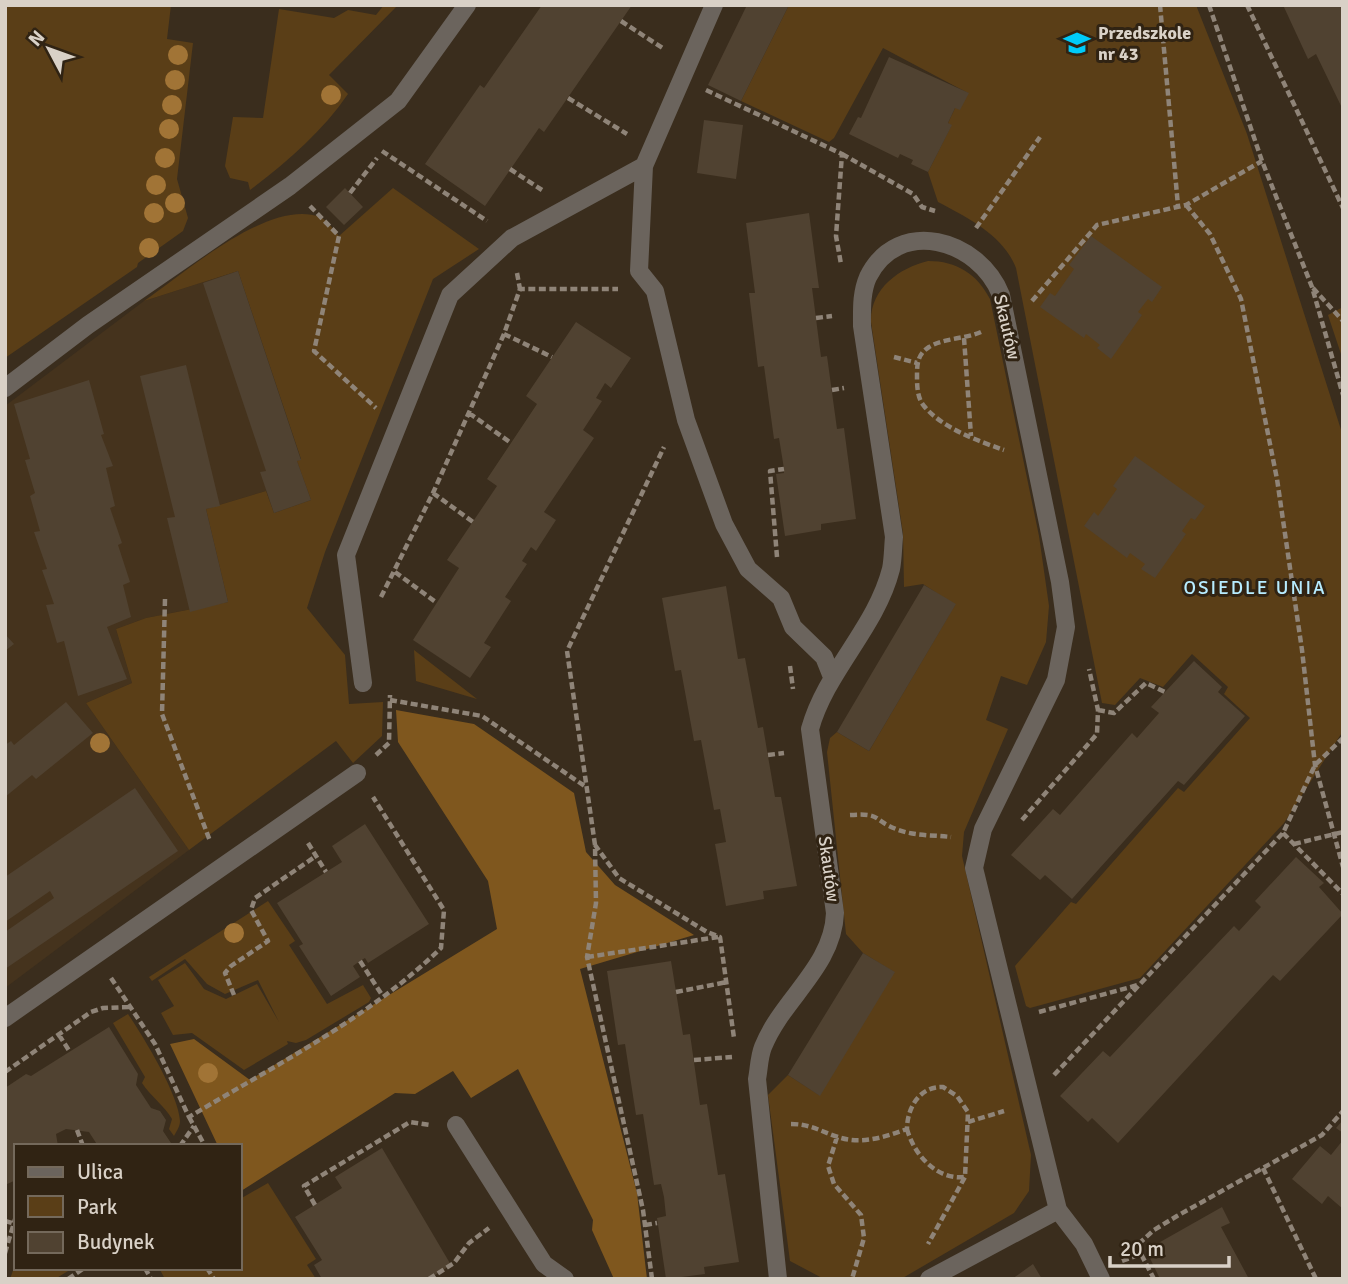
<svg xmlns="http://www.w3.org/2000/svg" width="1348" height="1284" font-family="Signika,sans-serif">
<rect width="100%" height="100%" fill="#3a2d1d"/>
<path fill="#45331d" d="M238,271L311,500L274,513L266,491L206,509L228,602L146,618L116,629L132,683L86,703L189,850L5,988V406L144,301Z"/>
<path fill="#5a3e17" d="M5,5H171L167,39L193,43L177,179L188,218L183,231L138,263L137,267L5,358Z
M384,5H398L329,75L348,94C322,132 287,162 250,190L248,182L230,178L225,166L233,117L263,118L279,9L334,18L348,10L376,15Z
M789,5H1196L1247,134L1343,436V731L1284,823L1140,978L1030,1008L1026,1006L1015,966L1071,902L1076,904L1178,788L1184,792L1250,718L1224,694L1228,687L1192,654L1163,687L1140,678L1115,705L1102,703L1016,268C1003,235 968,218 938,202L928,172L951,126L948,123L955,108L968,93L883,48L834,138L829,142L741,101Z
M393,188L479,249L433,279L325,552L307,608L345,655L349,704L383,702L382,736L353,763L336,741L189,850L86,703L132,683L116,629L146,618L228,602L206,509L266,491L274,513L311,500L297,461L301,459L238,271L144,301C185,273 269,198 320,217C327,220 334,230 339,236Z
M928,261C957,261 977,274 990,299L1039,536L1049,606L1046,642L1027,685L1001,676L986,720L1008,729L964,832L962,856L1031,1155L1029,1191L1014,1213L901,1279H824L790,1261L768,1095L788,1075L819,1095L894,972L863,953L846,934L827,752L830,738L837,732L869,751L955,605L923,584L904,587L903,533L871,322C870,289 899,268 928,261Z
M1343,307V360L1328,315Z
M414,650L477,699L416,681Z
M268,901L295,941L289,945L327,1004L363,985L371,998L369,1002L306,1040L296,1043L287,1041L288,1044L244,1070L192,1033L173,1035L161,1013L174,1006L158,980L185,963L204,989L226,999L257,984L279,1022L258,980L225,994L207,984L185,959L152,981L149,977Z
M128,1014C143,1036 179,1095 180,1121C180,1127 176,1132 174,1136L169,1129L172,1119C164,1105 151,1097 142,1083L145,1077L113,1023Z
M268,1183L316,1259L307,1265L316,1279H165L159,1268H240V1199Z
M16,1262V1268H73L55,1279H10Z"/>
<path fill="#7f571e" d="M396,710L474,724L574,793L586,852L615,885L694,935L580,969L637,1193L647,1279H614L592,1230L593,1220L518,1069L471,1098L453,1071L415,1094L395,1093L241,1191L240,1146H218L170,1044L194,1039L250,1080L497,929L488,881L398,742Z"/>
<path fill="#504231" d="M542,5H632L544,132L539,128L485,206L425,164L480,85L484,88Z
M747,5H789L741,101L708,85Z
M1283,5H1343V110L1316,54L1308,59Z
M889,57L969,93L960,110L955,108L948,123L952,125L928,172L911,164L913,160L900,154L898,158L849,134L858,117L861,118Z
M704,120L743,125L736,179L697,173Z
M345,188L363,207L344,225L326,207Z
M809,213L819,288H812L821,357L827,356L837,429L844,428L856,519L821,524V530L785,536L776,474L784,473V469L779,438L774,439L764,366L758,367L749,293H755L746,223Z
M1091,236L1162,287L1152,302L1148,299L1138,312L1142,315L1111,359L1097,348L1100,345L1086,334L1084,338L1040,307L1050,293L1055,296L1074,269L1069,265Z
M238,271L301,460L297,461L311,500L274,513L260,472L266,471L203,283Z
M576,322L631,358L611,388L605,383L596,398L602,401L583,430L594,438L544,512L556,520L536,551L531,547L522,561L527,564L505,597L511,601L484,643L491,647L470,678L413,640L459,568L447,560L497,486L487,479L537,404L526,396Z
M186,365L220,506L206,509L228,602L190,612L167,518L175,517L140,376Z
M89,380L104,434L101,435L113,466L106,468L115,506L110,508L122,543L118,545L130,582L123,585L131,617L107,627L127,679L78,696L64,641L57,643L46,605L54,604L42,570L47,569L34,532L40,531L30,496L35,493L25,460L30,459L14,404Z
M1135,456L1205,506L1195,520L1191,518L1182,531L1186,534L1155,578L1141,569L1145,564L1130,553L1127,558L1084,526L1094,512L1098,516L1117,489L1113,486Z
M924,585L956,604L869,751L837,732Z
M726,586L738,659L745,658L758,728L763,727L775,797H781L797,886L763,891L764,899L726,906L715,844L726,842L720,809L714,810L701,740L694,741L681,670L675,671L662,598Z
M5,634L14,644L5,651Z
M1194,661L1222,687L1218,692L1245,716L1184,785L1178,781L1072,899L1045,875L1040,880L1011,855L1053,809L1060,815L1132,733L1137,738L1159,713L1151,707Z
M66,702L93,733L36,779L32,775L5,797V745L11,741L14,745Z
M135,788L178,851L5,969V932L54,898L50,891L5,922V877Z
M365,824L429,924L368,963L365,958L360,961L353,966L360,977L331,996L299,946L303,944L277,903L342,862L332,846Z
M1296,857L1324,883L1319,887L1343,914L1280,981L1273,975L1118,1143L1092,1118L1088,1122L1060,1096L1103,1051L1110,1057L1234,926L1239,931L1261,907L1255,901Z
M863,953L895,972L820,1096L788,1075Z
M671,961L683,1035L690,1034L700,1105L707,1104L718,1175L725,1174L739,1262L704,1267L705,1274L666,1279L657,1218L666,1216L664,1197L661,1184L654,1185L643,1114L636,1115L625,1044L618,1045L607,971Z
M109,1027L138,1074L136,1085L151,1108L160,1111L166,1120L163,1131L173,1146H98L89,1132L66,1129L56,1134L58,1146H16V1180L5,1185V1088L26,1074L31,1076Z
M1343,1120V1133L1336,1128Z
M1343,1140V1209L1328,1196L1322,1204L1292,1179L1320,1146L1331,1155Z
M382,1148L451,1265L429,1279H322L314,1265L322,1260L295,1217L342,1188L335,1177Z
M1222,1207L1230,1223L1221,1227L1249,1279H1160L1146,1250Z
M1033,1264L1042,1279H1012Z"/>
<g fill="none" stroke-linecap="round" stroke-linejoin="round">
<path stroke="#8f8478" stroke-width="4.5" stroke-dasharray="7 3.5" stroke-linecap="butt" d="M1160,5L1178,206
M1209,5L1262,161L1312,287L1343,395
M1247,5L1343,208
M621,21L664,49
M706,90L842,154L836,236L841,264
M568,98L627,134
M382,151L487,221
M842,154L913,194L922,207L935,211
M510,169L542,190
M350,193L377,158
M1186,205L1210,234L1241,299L1277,479L1302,650L1315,765L1343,867
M310,206L339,236L314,351L376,408
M976,228L1040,137
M517,273L520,289
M1313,288L1343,321
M1032,301L1097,225L1186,205L1262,161
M816,318L832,316
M981,332C965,339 944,338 929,347C918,354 917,363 917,375C917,385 917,398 924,406C942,428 978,441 1004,450
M504,334L552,357
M964,338L971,436
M894,357L917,363
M832,390L844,388
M469,413L511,443
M433,493L473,522
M777,557L770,471L784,469
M395,572L437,603
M381,597L433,493L504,334L520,289H618
M165,599L162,714L210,841
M790,666L793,689
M390,700L482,716L586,787
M1098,710L1114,713L1146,683L1165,692
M376,755L389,743L390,695
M768,755L784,753
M850,815C882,813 871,819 896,829C913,836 933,835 951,837
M1022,820L1097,734L1098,710L1089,669
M1283,833L1343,894
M308,843L326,872
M1294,844L1343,832
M595,845L567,651L664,447
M587,957L718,937
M360,961L382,995
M111,978L155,1044L189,1117C274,1066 369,1018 441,948L444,910L373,797
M676,992L727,982
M234,995L225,973L231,966L268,941L251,910L255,898L316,856
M1039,1012L1138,985
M59,1035L70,1052
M694,1060L732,1057
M5,1072L91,1012L103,1008L129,1007
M1054,1075L1283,833L1315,765L1343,738
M189,1117L205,1146
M968,1122L1004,1111
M791,1124C810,1124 820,1131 838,1137C861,1145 885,1137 907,1129C907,1109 919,1086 943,1087L957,1096L968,1112L965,1177L928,1244
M907,1129C914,1155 937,1180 964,1177
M77,1130L83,1146
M837,1137L828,1166L834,1184L861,1215L864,1238L852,1279
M180,1146L194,1126
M1263,1168L1316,1279
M315,1205L304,1186L410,1122L430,1125
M5,1221L12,1223
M645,1225L657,1223
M5,1253L16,1216
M1123,1258L1154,1230L1177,1216L1322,1135L1343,1111
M1122,1261L1141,1254L1154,1279
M145,1268L151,1279
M207,1268L214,1279
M68,1279L84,1268
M429,1279L454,1263L469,1243L489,1228
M652,1279L643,1210L587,957L596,903L595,845L619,878L707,932L720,937L734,1038"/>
<path stroke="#6b645d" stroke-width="18" d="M644,166L714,5
M5,388L88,325L290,186L398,101L467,5
M363,683L346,555L450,295L512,238L644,166L639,271L655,291L686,420L724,524L748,569L781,598L793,627L824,657L832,677
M5,1018L357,773
M456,1125L544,1264L565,1279
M778,1279L757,1079C759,1069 759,1057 763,1047C782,999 833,967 835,913L810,729C826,671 876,628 891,569C893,559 893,547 894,537L862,326C862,310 861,293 868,277C898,216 979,239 1001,295L1060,582L1066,627L1056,680L983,829L974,868L1058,1210L1084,1244L1101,1279
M929,1279L1058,1210"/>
</g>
<g fill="#a17436">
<circle cx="178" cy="55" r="10"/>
<circle cx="175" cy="80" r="10"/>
<circle cx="331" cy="95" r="10"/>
<circle cx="172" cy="105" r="10"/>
<circle cx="169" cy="129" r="10"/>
<circle cx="165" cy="158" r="10"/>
<circle cx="156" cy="185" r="10"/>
<circle cx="175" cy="203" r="10"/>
<circle cx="154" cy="213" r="10"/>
<circle cx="149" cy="248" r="10"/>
<circle cx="100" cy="743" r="10"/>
<circle cx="234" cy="933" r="10"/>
<circle cx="208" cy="1073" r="10"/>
</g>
<defs>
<g id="school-bare" transform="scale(2.1)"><path d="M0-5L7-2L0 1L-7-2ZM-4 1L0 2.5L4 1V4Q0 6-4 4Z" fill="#00cbf9" stroke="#302313" stroke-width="2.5" paint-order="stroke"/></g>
</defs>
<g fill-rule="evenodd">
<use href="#school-bare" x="1077" y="43"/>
</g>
<g text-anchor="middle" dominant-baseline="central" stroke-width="6" stroke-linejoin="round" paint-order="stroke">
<g font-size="18" font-weight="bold" fill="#d9d1c7" stroke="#302313" text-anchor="start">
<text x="1098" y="33">Przedszkole<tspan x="1098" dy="21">nr 43</tspan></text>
</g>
<g font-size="18" fill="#d9d1c7" stroke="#302313">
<text transform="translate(1007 327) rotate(77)">Skautów</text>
<text transform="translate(829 869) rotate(82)">Skautów</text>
</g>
<g font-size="19" letter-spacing="2" fill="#b7ecff" stroke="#302313">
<text x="1255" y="588">OSIEDLE UNIA</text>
</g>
</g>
<rect width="1348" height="1284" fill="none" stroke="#d9d1c7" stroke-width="14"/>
<rect x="14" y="1144" width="228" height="126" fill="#302313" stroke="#74695b" stroke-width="2"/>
<rect x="28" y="1167" width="35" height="10" fill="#6b645d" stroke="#74695b" stroke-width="2"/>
<text x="77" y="1179" font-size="21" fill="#d9d1c7">Ulica</text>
<rect x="28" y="1196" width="35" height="21" fill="#5a3e17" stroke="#74695b" stroke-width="2"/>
<text x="77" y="1214" font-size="21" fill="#d9d1c7">Park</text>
<rect x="28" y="1232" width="35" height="21" fill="#504231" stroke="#74695b" stroke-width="2"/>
<text x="77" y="1249" font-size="21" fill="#d9d1c7">Budynek</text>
<g transform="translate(49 49) rotate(311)" stroke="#302313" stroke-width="5" paint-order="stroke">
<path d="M0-5L12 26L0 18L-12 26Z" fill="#d9d1c7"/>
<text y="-10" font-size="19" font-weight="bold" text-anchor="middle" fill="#d9d1c7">N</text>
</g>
<path d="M1110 1256v10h119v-10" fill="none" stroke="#d9d1c7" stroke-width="3.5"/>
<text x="1120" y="1256" font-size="21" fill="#d9d1c7" stroke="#302313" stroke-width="5" paint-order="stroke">20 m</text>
</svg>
